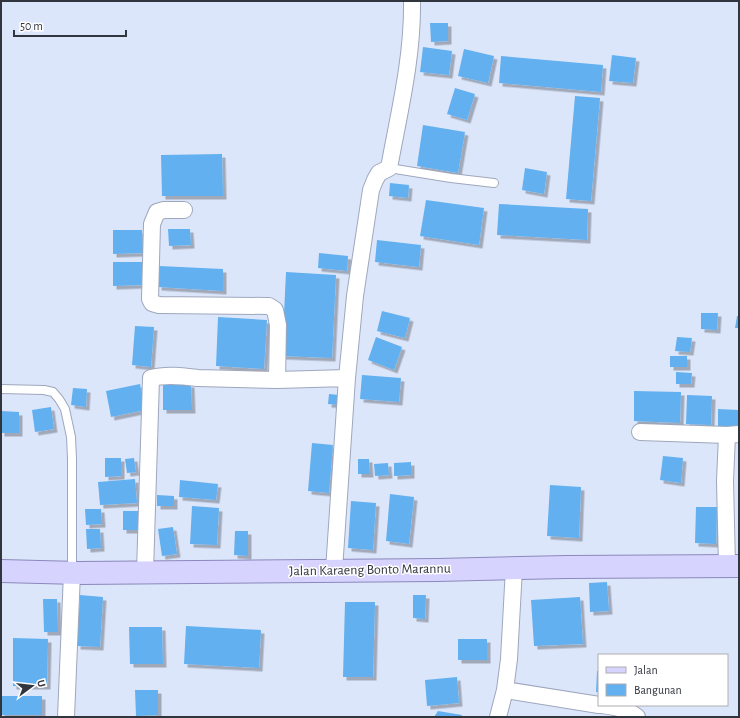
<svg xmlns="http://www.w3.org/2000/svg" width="740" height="718" font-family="'Alegreya Sans',sans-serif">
<defs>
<filter id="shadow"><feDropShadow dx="3.5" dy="3.5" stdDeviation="0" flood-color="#0004"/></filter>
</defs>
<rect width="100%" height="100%" fill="#dce6fb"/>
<path fill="#62b0ef" filter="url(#shadow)" d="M430,23H448V41L431,42Z
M423,47L452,51L449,75L420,72Z
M464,49L494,56L488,83L458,76Z
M612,55L636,58L633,83L609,81Z
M501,56L603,65L601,92L499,83Z
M455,88L475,94L467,120L447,114Z
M575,96L600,98L591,201L566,199Z
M423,125L465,132L458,173L417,166Z
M222,154L223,196H162L161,155Z
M525,168L547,172L544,194L522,190Z
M390,183L409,185L408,198L389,196Z
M426,200L484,208L479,245L420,236Z
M499,204L588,209L587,240L497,235Z
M168,229H190L191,245L169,246Z
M113,230H142L143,253L113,254Z
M377,240L421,245L419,267L375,262Z
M319,253L348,256L347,271L318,268Z
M113,262H142L143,285L113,286Z
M159,266L223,269V291L158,287Z
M286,272L336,275L332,358L282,356Z
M382,311L410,318L405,338L377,331Z
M701,313H718L717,330L701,329Z
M737,316H739V328H735Z
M218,317L267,320L264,369L216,366Z
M135,326L154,327L151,367L132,365Z
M376,337L402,347L394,370L368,360Z
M677,337L692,338L690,352L675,351Z
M670,356H687V367H670Z
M676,372L692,373L691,384H676Z
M362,375L401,378L399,402L360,399Z
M140,384L145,410L111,417L106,391Z
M163,384H191L192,410H163Z
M73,388L87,389L86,407L71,405Z
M634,391L681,392L680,423L634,421Z
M329,394L339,395L338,405L328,404Z
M687,395L712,396L711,425L686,424Z
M51,407L54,429L35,432L32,410Z
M718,409L739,410V432L718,431Z
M1,411L19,412V433H1Z
M312,443L333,445L329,493L308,491Z
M663,456L683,458L681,483L660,480Z
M105,458H121V476L105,477Z
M134,458L136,472L127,473L125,459Z
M358,459H369L370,474H358Z
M411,462V475L394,476V463Z
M388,463L389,475L375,476L374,464Z
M135,479L137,503L100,505L98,482Z
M180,480L218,484L216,500L179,497Z
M550,485L581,487L579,538L547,536Z
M390,494L414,497L409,544L386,541Z
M157,495L174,496V506H157Z
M351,501L376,503L373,550L348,548Z
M192,506L219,508L217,545L190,544Z
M696,507H717L716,544L695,543Z
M85,509H101L102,524L86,525Z
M123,511H140V530H123Z
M173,527L177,554L162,556L158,529Z
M86,529H100L101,548L87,549Z
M235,531H248V556L234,555Z
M607,582L609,611L590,612L589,583Z
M80,595L103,597L100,647L77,646Z
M413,595H426L425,619L413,618Z
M580,597L583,644L534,646L531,600Z
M43,599H57L58,632H44Z
M345,602H375L373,677H343Z
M186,626L261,630L259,668L184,664Z
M129,627H162L163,664H130Z
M13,638L48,639L47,686H13Z
M458,639H487V660H458Z
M597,671H599V692H596Z
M457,677L459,703L427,706L425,680Z
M135,690H158V715L136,716Z
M1,696H42V715H1Z
M438,711L462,715L461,717H434Z"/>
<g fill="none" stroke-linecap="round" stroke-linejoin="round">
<g stroke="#9ea7bb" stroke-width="10">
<path id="lane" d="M389,168L451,178L494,183
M1,389L44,390L53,392L59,399L65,409L71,437L72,459V572"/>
</g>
<g stroke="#9ea7bb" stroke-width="18">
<path id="street" d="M184,210H164L157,212L152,224L150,299L152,303L159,305L269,306L275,310L278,325L277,380L347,378
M640,432L727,435
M727,566L725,481L727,435L739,434
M334,570L347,378L355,296L371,190L375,180L379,173L389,168C399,113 413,57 412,1
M145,572L151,378C166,374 183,376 198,378L277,380
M505,690L599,705
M602,705C615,707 626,708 637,717
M66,717L72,573
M498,717L505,690L509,659L514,568"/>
</g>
<g stroke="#8b88bb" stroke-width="24">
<path id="primary" d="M1,571L79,573L437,570L567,567L739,566"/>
</g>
<use href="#lane" stroke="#fff" stroke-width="8"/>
<use href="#street" stroke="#fff" stroke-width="16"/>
<use href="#primary" stroke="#d6d3ff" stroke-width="22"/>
</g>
<g text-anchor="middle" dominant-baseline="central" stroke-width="3" stroke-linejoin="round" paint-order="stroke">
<g font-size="14" fill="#31353d" stroke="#fff">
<text transform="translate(370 570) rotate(-1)">Jalan Karaeng Bonto Marannu</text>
</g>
</g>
<rect width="740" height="718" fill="none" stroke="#31353d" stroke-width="4"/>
<rect x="598" y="654" width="130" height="52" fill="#ffffff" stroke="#adaeb1"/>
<rect x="606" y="667" width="20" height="6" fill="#d6d3ff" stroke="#adaeb1"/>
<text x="634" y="674" font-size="12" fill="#31353d">Jalan</text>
<rect x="606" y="684" width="20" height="12" fill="#62b0ef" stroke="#adaeb1"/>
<text x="634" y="694" font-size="12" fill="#31353d">Bangunan</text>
<g transform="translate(32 686) rotate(75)" stroke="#ffffff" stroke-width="3" paint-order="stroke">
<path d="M0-3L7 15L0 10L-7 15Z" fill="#31353d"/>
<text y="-6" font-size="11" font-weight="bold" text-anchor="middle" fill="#31353d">U</text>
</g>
<path d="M14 30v6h112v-6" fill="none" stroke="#31353d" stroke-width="2"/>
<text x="20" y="30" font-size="12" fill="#31353d" stroke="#ffffff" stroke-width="3" paint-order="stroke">50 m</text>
</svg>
